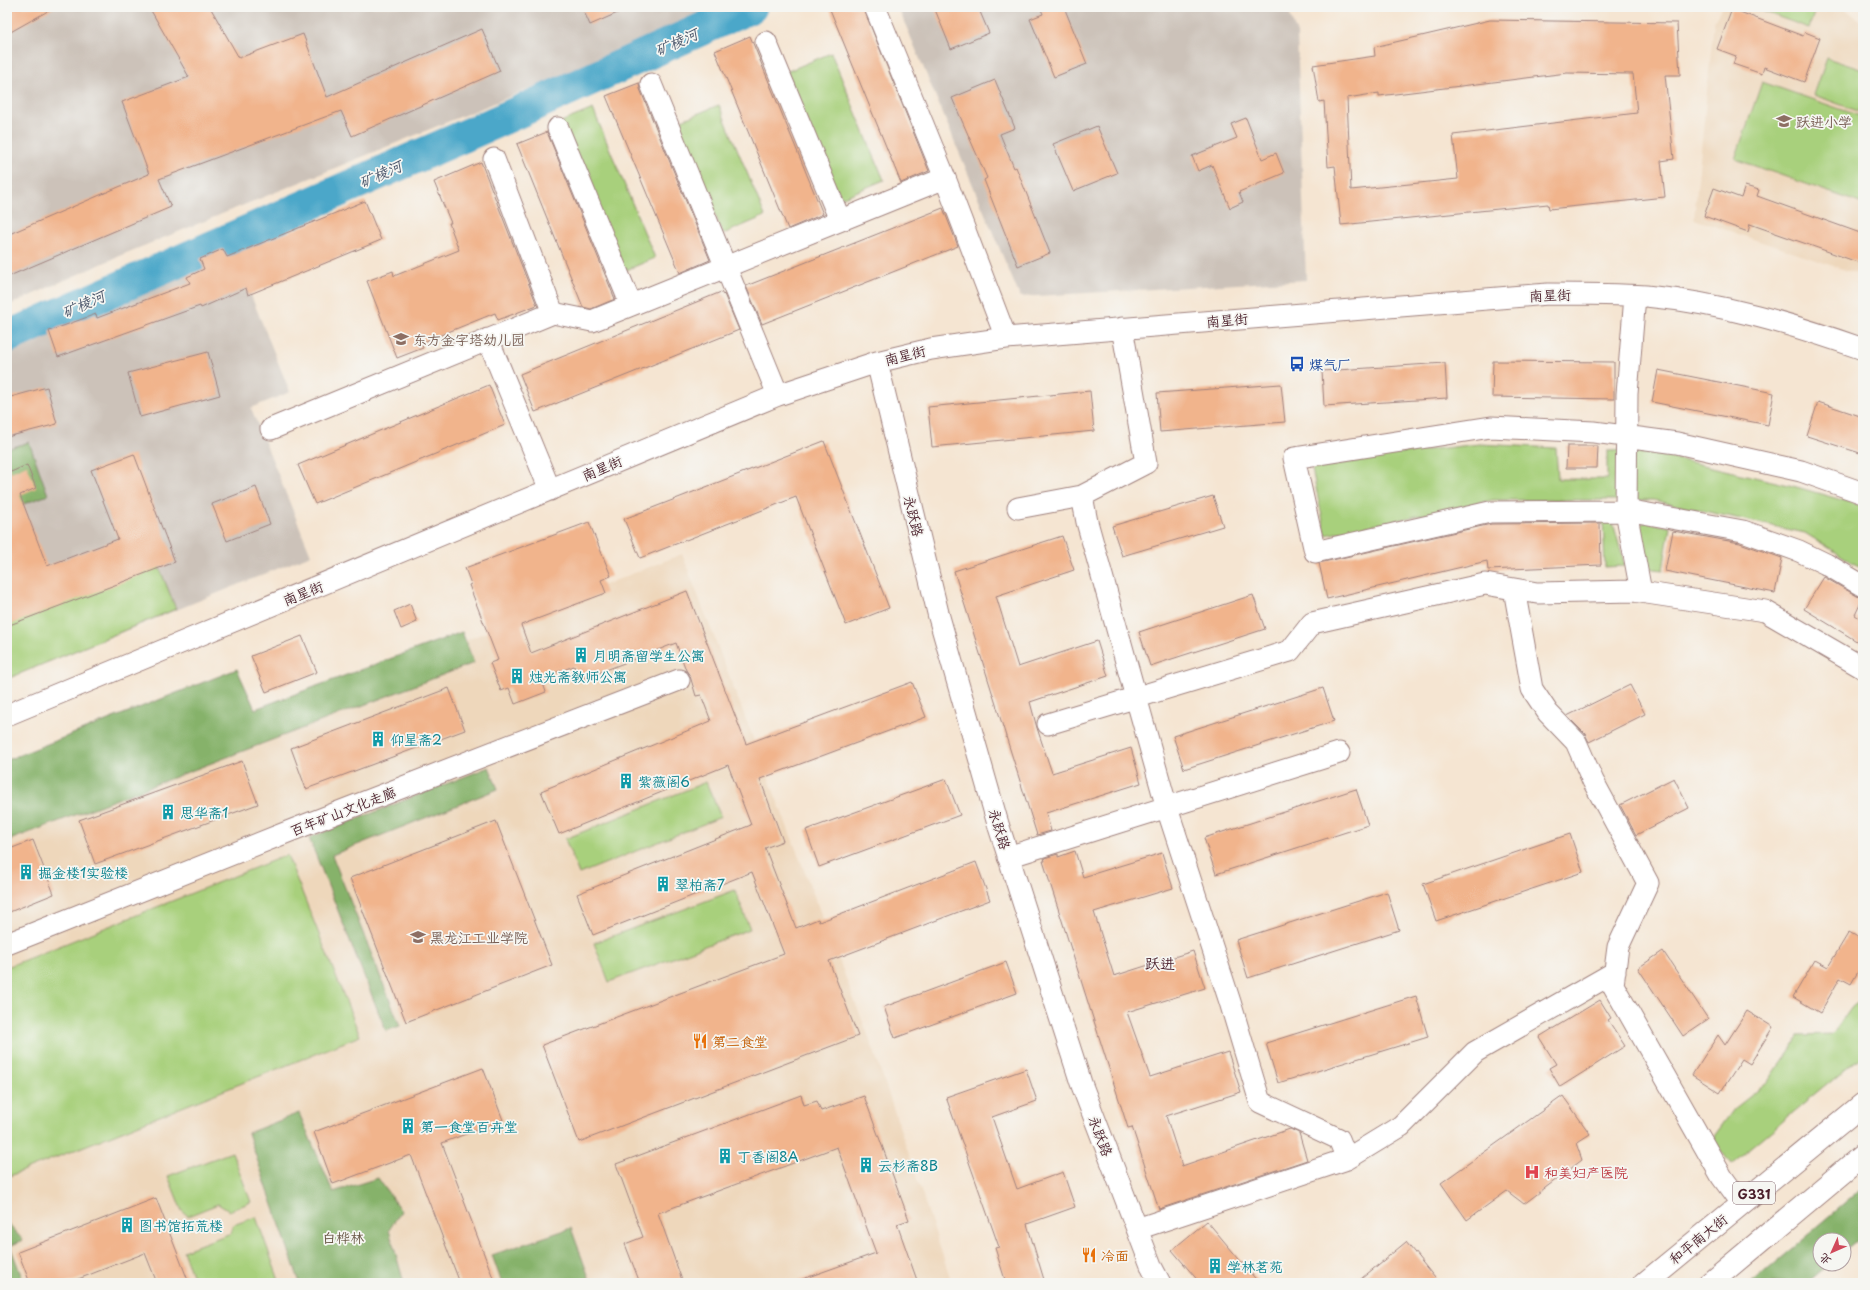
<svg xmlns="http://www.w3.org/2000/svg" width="1870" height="1290" font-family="'Playpen Sans','LXGW WenKai TC',sans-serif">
<rect width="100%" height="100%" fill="#f6f6f2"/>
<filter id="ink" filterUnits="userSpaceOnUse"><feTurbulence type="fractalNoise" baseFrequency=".025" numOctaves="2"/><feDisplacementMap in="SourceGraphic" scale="8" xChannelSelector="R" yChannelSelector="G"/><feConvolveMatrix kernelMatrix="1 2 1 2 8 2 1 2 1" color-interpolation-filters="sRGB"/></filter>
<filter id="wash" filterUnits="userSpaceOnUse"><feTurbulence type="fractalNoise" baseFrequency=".012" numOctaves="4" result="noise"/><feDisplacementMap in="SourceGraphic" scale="16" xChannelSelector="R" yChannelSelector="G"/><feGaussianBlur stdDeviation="0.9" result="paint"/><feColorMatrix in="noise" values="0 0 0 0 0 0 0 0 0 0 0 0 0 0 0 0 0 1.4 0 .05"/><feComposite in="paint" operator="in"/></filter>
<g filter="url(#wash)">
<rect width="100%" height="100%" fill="#f5e5d2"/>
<path fill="#eed7bb" d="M1722,7H1843L1863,23V276L1694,219L1714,22Z
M682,554L874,1051L952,1283H7V823Z"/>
<path fill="#ccc2b9" d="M7,7H729L119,256L7,306Z
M898,7H1287L1297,34L1306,280L1020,297Z
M231,246L290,392L251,408L311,555L7,679V348L130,289Z"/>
<path fill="#a8d07b" stroke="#797853" d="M1751,7H1816L1809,28Z
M831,53L884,180L839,199L786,72Z
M1827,58L1863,70V113L1814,95Z
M1762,82L1863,117V204L1735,159Z
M719,105L765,216L723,234L677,122Z
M593,109L655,258L624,271L561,122Z
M1479,444L1556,448L1558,479H1607V451L1639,450L1793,486L1863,506V569L1805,533L1653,500H1493L1326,535L1312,469L1401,453Z
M1603,519H1612L1625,566L1605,567Z
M1646,522L1670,527L1663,570L1646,568L1636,529L1639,525Z
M158,564L176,609L7,679V625Z
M706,782L721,817L579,874L565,839Z
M287,855L360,1036L7,1177V967Z
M735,890L750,929L609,982L594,943Z
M1863,998V1055L1731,1164L1712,1139L1734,1109L1767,1083L1800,1035L1832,1034L1852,1006Z
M232,1152L251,1202L229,1211L218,1204L188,1216L182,1211L168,1176Z
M256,1217L280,1283H195L183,1251L231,1233L233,1225Z"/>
<path fill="#86b26b" stroke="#68684b" d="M29,442L48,495L7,510V449Z
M462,632L474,663L7,841V760L237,669L255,709Z
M489,767L498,789L332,855L400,1026L386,1031L309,838Z
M299,1113L333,1192L378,1178L401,1211L389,1230L404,1283H300L248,1133Z
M1863,1188V1235L1844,1251V1240H1820V1264H1829L1807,1283H1751Z
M7,1223L23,1240L10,1246L24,1283H7Z
M571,1228L591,1283H502L492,1255Z"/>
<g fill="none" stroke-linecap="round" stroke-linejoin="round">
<path stroke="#4ba7c9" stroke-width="33" d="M7,337L505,118L751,7"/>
</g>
<g id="blocks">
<path fill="#f1b48c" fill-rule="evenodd" d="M7,7H55L7,34Z
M149,7H210L239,58L303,34L327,97L482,29L500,71L352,136L341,111L159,179L171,207L7,277V235L149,174L122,102L189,77Z
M582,7H631L590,25Z
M829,7H863L929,171L901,183Z
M934,7H978L989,33L951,49Z
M1040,7H1064L1087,64L1054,77L1030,19L1043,14Z
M1732,9L1803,36L1805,32L1820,38L1804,82L1764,67L1762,74L1733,64L1736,56L1717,49Z
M1490,20L1677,23L1680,75H1665L1674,159L1661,161L1665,197L1549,209L1548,204L1341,225L1335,166L1328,167L1324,101L1319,102L1313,65L1375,56L1374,47ZM1567,73L1633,74L1637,113L1453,135L1458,179L1351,190L1347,98L1379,93V96Z
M750,36L823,214L788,229L715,51Z
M995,80L1015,128L1000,134L1014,168L1016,167L1050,253L1018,266L984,180L987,178L952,98Z
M639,83L640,89L710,260L680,273L606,96Z
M1246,118L1262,159L1276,153L1284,173L1239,192L1243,202L1230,208L1212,165L1198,171L1192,156L1237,138L1231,124Z
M1097,126L1117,173L1073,191L1053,144Z
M547,132L615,299L591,309L583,307L517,144Z
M481,162L537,305L498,320L495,313L421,343L423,348L397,358L367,281L393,271L394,276L459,250L449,223H451L434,182Z
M1745,186L1759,190L1757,196L1863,234V264L1750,224L1748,232L1704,216L1714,188L1741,198Z
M365,201L381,240L248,295L246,288L201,308L200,306L58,357L49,331L96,314L97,318L190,283L187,277L204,269L200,259L223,249L227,257Z
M943,208L958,246L762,324L746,286Z
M721,292L723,295L724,294L739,330L535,412L520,374Z
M208,352L220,395L140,417L128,373Z
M1493,361L1614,362V399L1492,397Z
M1445,363L1447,398L1324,406L1322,371Z
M1658,370L1774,393L1768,425L1652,402Z
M1281,384L1285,422L1160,432L1157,393Z
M489,385L505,425L315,504L298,465Z
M47,387L57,424L7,437V398Z
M1090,391L1094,431L932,447L928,407Z
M1818,402L1863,417V454L1807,436Z
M824,441L889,608L846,625L796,497L640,558L624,519Z
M1567,446H1598L1597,468H1566Z
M134,454L175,562L7,626V464L11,472L27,465L36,488L20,495L47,566L118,539L91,470Z
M256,487L270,524L227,541L212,504Z
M1213,496L1223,526L1122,556L1112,526Z
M589,522L611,576L601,580L606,593L521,625L531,653L687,591L746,744L912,682L926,717L760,779L783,841L765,848L796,928L818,919L819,922L976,862L990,900L829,961L858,1036L579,1142L542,1045L784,954L752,872L593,935L577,894L751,825L728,765L559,834L541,791L711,721L701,695L696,696L690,676L686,670L676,643L580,680L574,666L541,678L546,692L515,704L509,688L501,691L490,663L498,660L469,585L471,584L465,568Z
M1600,523L1601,565L1488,570L1487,561L1327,599L1319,563L1491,524Z
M1673,531L1740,543L1782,558L1775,593L1665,571Z
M1062,536L1074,570L996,596L1018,667L1097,641L1108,676L1030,702L1037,728L1052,773L1131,748L1141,783L1046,813L1051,831L1037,835L954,571Z
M1824,577L1857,596L1863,598L1855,615L1863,620V645L1804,609Z
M1253,595L1265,629L1150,666L1139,632Z
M410,604L417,622L401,629L394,611Z
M302,636L317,672L266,692L251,656Z
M1630,685L1645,714L1589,742L1585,734L1567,716Z
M449,688L465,730L306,789L291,748Z
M1323,688L1334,721L1184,769L1173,736Z
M242,761L258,804L95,864L79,820Z
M1674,778L1689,808L1636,835L1620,805Z
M946,779L960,815L819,867L806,830Z
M1356,789L1368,825L1216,874L1204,838Z
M496,821L552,965L406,1022L350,878Z
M1570,834L1583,872L1436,921L1423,884Z
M33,840L54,894L7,913V850Z
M1075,851L1083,877L1162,853L1173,888L1094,912L1114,976L1193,951L1205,988L1127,1012L1150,1077L1228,1052L1241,1092L1166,1116L1182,1166L1290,1129L1299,1133L1307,1160L1159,1209L1132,1127L1128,1128L1043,861H1045L1044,858L1058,854V857Z
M1387,892L1399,930L1248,978L1236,940Z
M1849,932L1863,940V963L1851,984L1840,978L1820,1013L1793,997L1815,960L1828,967Z
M1663,951L1708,1019L1683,1036L1638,968Z
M1006,962L1017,993L895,1038L884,1007Z
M1416,996L1428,1037L1278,1083L1266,1043Z
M1600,1000L1611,1018L1608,1020L1625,1046L1560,1087L1549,1068L1556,1064L1539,1037Z
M1747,1011L1773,1027L1750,1064L1742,1059L1720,1093L1692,1075L1718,1035L1725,1045Z
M483,1068L503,1120L442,1143L495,1283H460L411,1155L333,1184L314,1132Z
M1026,1069L1037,1101L992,1117L1017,1189L1063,1172L1075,1207L1027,1224L1045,1283H1006L995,1248L999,1247L946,1097Z
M801,1095L804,1105L817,1101L821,1111L864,1096L909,1220L897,1224L918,1283H797V1281L876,1253L837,1147L658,1213L683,1283H640L625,1244L643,1237L616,1164Z
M1563,1096L1590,1134L1576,1143L1582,1160L1524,1204L1507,1191L1467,1220L1441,1183Z
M156,1198L189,1283H157L145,1253L68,1283H30L18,1252Z
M1207,1221L1259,1283H1200L1172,1250Z
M1406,1242L1439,1283H1356Z"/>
</g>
</g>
<g filter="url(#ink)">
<use href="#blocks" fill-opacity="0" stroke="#a0827e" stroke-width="1"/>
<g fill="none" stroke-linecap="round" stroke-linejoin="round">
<g stroke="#a0827e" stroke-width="23">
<path id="minor" d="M875,7L945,178L1006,338
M766,42L840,220
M651,84L778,395
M558,128L631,305
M494,159L553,313
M1635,296L1627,394L1626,511L1641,592
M488,339L550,490
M877,362L939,617L998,824L1081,1083L1152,1268L1160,1283
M271,429L553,313L592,321L945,178
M1863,493L1801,471L1677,443L1594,432L1491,427L1294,458L1315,552L1490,512L1632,511L1743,531L1799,551L1826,564L1863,586
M1082,496L1087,522L1167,808L1230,1002L1260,1102L1339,1139L1347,1159L1137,1229
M1018,508L1082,496L1146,463L1122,328
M1514,589L1532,689L1548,713L1576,742L1593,781L1648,883L1618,947L1613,985L1722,1177L1741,1203
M7,715L778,395L877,362L931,349L1006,338L1548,294C1581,294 1613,294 1646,296C1721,303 1792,324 1863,349
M1048,724L1290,651L1312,623L1485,584L1537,593L1634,591L1765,611L1863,668
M1008,857L1339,753
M7,944L295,829L679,680
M1347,1159L1401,1126L1475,1052L1615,972"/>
</g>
<g stroke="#a0827e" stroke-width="24">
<path id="highway" d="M1645,1283L1863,1104
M1710,1283L1863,1155"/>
</g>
<use href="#minor" stroke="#fff" stroke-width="21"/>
<use href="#highway" stroke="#fff" stroke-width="22"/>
</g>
</g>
<defs>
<g id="school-bare" transform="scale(1.2)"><path d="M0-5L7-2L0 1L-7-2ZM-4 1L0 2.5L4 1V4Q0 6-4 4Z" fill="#8d6e63" stroke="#f6f6f2" stroke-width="2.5" paint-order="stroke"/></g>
<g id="bus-bare" transform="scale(1.2)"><path d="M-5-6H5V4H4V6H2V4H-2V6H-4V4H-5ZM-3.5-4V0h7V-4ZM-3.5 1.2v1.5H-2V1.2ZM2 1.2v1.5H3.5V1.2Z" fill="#1a4fb4" stroke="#f6f6f2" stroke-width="2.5" paint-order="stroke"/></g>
<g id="building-bare" transform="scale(1.2)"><path d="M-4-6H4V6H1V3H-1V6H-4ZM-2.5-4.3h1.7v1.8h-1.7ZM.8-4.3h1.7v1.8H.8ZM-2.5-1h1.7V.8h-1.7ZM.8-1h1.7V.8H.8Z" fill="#0f9aa8" stroke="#f6f6f2" stroke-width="2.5" paint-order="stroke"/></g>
<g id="university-bare" transform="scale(1.2)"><path d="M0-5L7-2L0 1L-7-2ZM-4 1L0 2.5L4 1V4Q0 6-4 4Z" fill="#8d6e63" stroke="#f6f6f2" stroke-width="2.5" paint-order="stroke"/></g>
<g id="restaurant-bare" transform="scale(1.2)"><path d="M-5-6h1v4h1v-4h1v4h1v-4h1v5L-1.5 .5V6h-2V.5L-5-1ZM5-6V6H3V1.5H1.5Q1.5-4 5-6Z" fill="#e8710a" stroke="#f6f6f2" stroke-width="2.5" paint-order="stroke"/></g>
<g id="hospital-bare" transform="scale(1.2)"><path d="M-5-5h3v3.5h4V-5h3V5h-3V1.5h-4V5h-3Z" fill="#e0444e" stroke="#f6f6f2" stroke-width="2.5" paint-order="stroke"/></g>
</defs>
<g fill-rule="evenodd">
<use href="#school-bare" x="1784" y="121"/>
<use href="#school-bare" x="401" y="339"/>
<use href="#bus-bare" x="1297" y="364"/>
<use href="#building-bare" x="581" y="655"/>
<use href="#building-bare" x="517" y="676"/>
<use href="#building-bare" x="378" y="739"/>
<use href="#building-bare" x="626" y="781"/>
<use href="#building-bare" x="168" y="812"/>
<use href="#building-bare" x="26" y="872"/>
<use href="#building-bare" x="663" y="884"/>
<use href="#university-bare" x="418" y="937"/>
<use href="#restaurant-bare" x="700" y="1041"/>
<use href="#building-bare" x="408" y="1126"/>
<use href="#building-bare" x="725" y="1156"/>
<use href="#building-bare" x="866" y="1165"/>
<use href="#hospital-bare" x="1532" y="1172"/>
<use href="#building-bare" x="127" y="1225"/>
<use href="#restaurant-bare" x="1089" y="1255"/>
<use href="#building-bare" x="1215" y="1266"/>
</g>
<g text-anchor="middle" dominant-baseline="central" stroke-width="3.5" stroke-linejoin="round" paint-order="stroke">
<rect fill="#f6f6f2" stroke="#7e6067" stroke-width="1" x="1733" y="1182" width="42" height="22" rx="3"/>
<g font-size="13" font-weight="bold" fill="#4a1f2b">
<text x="1754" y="1193">G331</text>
</g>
<g font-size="14" fill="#785e54" stroke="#f6f6f2" text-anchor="start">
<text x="1796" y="121">跃进小学</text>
<text x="413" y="339">东方金字塔幼儿园</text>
<text x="430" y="937">黑龙江工业学院</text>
</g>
<g font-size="14" fill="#4a1f2b" stroke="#f6f6f2">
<text transform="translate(1550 295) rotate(-2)">南星街</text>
<text transform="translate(1227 320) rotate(-5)">南星街</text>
<text transform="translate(905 355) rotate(-14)">南星街</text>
<text transform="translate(602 468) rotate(-23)">南星街</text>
<text transform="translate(914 516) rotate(76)">永跃路</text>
<text transform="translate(303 593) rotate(-22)">南星街</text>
<text transform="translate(343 811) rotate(-21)">百年矿山文化走廊</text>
<text transform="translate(1000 829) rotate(73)">永跃路</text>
<text transform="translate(1101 1136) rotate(69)">永跃路</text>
<text transform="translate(1698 1239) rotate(-39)">和平南大街</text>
</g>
<g font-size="14" fill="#164399" stroke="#f6f6f2" text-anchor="start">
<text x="1309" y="364">煤气厂</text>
</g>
<g font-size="14" fill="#0d838f" stroke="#f6f6f2" text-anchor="start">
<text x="593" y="655">月明斋留学生公寓</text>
<text x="529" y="676">烛光斋教师公寓</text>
<text x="390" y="739">仰星斋2</text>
<text x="638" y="781">紫薇阁6</text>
<text x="180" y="812">思华斋1</text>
<text x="38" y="872">掘金楼1实验楼</text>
<text x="675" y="884">翠柏斋7</text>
<text x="420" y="1126">第一食堂百卉堂</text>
<text x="737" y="1156">丁香阁8A</text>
<text x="878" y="1165">云杉斋8B</text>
<text x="139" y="1225">图书馆拓荒楼</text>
<text x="1227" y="1266">学林茗苑</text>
</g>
<g font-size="14" fill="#c56008" stroke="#f6f6f2" text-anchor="start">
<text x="712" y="1041">第二食堂</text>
<text x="1101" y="1255">冷面</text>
</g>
<g font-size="14" fill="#be3a42" stroke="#f6f6f2" text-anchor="start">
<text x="1544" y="1172">和美妇产医院</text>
</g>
<g font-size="14" fill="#665443" stroke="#f6f6f2">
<text x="343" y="1237">白桦林</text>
</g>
<g font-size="15" font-style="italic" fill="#4a556a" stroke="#f6f6f2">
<text transform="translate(676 41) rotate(-24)">矿棱河</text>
<text transform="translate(380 173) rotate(-24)">矿棱河</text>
<text transform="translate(83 303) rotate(-24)">矿棱河</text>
</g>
<g font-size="15" fill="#4a1f2b" stroke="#f6f6f2">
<text x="1160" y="962">跃进</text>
</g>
</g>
<rect width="1870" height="1290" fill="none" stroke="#f6f6f2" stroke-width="24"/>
<g transform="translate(1832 1252) rotate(225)"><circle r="19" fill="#f6f6f2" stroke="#b1a0a2"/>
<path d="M0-3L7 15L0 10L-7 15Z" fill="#d1495b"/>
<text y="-6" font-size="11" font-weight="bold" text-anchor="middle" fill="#4a1f2b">北</text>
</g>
</svg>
